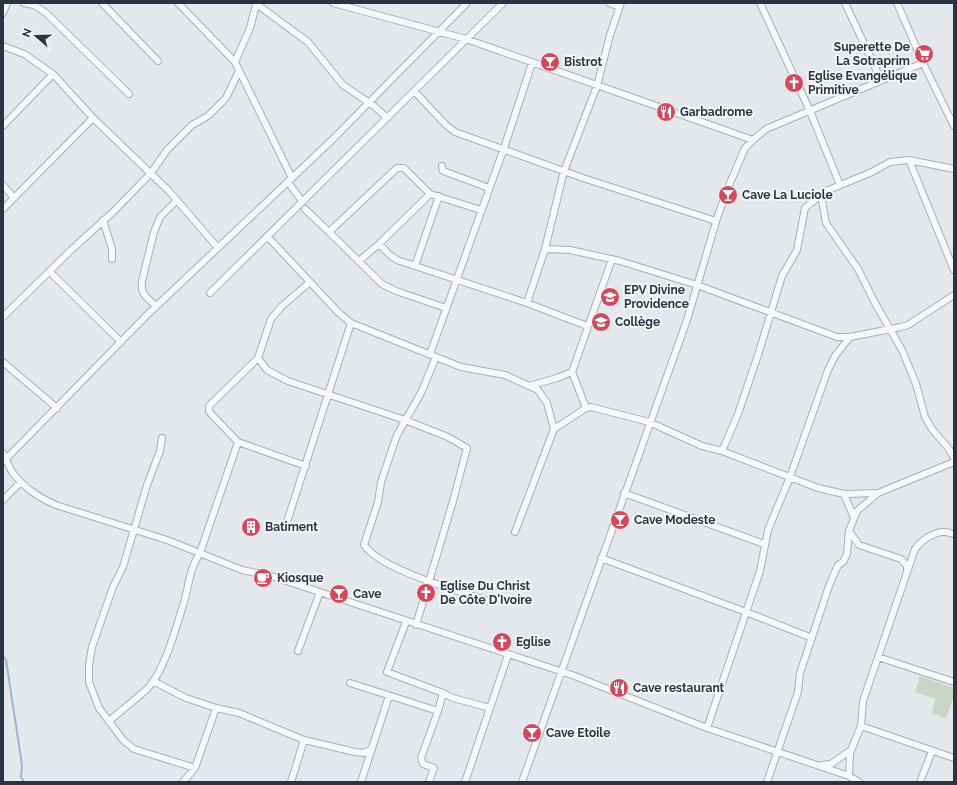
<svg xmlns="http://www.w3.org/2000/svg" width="957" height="785" font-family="Raleway,sans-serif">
<rect width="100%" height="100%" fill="#e4e7ec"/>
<path fill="#c9d6c5" d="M920,676L954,688V696L946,719L932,713L935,699L915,692Z"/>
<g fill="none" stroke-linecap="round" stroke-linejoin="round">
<path stroke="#9fb4cc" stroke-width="2" d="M3,656L6,660L22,765L21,777L24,782"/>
<g stroke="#a9aeb7" stroke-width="8">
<path id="minor" d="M24,3L34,5L46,13L129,94
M102,3L158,61
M178,3L235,62L292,178
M255,3L308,42L343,85L374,106L386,117
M333,3L466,39L753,140
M609,3L620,7
M760,3L810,111L840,185
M845,3L881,80
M897,3L923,63
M3,13L7,3
M3,46L24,54L53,74L93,118L169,191L218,248
M235,62L250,28L256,5
M415,92L446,125L455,132L583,178L716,221
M3,126L53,74
M909,160L954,270
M442,166L443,171L446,172L489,188
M288,182L302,201
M3,185L14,198
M430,194L404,168H397L329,232L382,284L396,291L446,308
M821,195L826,223L858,269L875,303L902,350L916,384L925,417L932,429L949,449L954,458
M3,209L93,118
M305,209L329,232
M103,220L112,249V259
M267,236L338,312L351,323L461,367L505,375L538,390L547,403L554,429L515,532
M379,244L390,255L397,260L527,303L587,326
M545,249L570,250L620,261L697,285L837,337H850L901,327L908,325L954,295
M359,261L379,244L430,194L481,210
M415,266L439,196
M50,272L121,342
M310,282L282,306L271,319L258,358L267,370L288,381L405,420L448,437L467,448L453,501L416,625
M210,293L503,3
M527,303L545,249L564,171L597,86L610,35L621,3
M156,306C147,298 140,294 142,281L154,232L160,217L177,200
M3,317L69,252L113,212L151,173L167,150L192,125L208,116L226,98L239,71
M430,354L504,148L532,63
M436,357L421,393L397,435L381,482L378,502L364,545C381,570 460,591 491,602
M3,362L57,408
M529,386L557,378L572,372
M586,408L572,372L612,259
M554,429L586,408L591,407L649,422L702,446L722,451L818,488L844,494L878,493
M238,442L306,466
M722,451L738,414L758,355L782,276L797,250L805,208L826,191L872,172L890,162L909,160L954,169
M3,453C7,459 8,467 13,473C24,488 42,500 59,506L167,540L242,570L271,576L572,675L707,728L849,776L859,782
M3,462L147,315L332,140L467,3
M624,493L764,544
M844,494L854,518
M3,500L21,482
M286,525L351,323
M849,531L859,545L901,559L907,566V570
M601,558L746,612L812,638
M406,622L387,672L443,693
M298,651L320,592
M878,657L954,682
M153,681L186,698L216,708L195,768L134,749L123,740L99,708L89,682V665L92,647L113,587L123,567L147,485L160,451L162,438
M350,683L438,711
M216,708L239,713L304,740
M109,721C122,710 135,700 147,689C165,671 177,624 185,599C189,583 190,568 200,553L238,442L212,415L209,411V406L258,358
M861,726L954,758
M707,728L760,571L768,530L790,477L828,370L835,356L850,337
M822,765L831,764L851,750
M849,776L850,753L861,726L863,701L915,549C921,541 934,531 945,532C948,532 951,534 954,534
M183,782L195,768
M291,782L304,740L355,752L364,753L372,749
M361,782L389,696
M429,782L434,768L423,764L421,758L438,711L443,693L453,698L490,708
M465,782L508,655
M522,782L687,320L718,215L730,183L745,148L753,140L766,129L923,63L954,126
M767,782L798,692L800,673L829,586L838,565L843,562L847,554L849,531L857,511L878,493L954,462
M920,782L932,751"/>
</g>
<use href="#minor" stroke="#f7f8fa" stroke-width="6"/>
</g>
<defs>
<g id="supermarket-disc" transform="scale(1)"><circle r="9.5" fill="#d1495b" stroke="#f4f6f9"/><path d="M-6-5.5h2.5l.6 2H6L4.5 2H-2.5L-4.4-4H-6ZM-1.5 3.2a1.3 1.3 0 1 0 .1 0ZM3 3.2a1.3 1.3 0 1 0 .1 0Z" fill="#fff"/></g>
<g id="bar-disc" transform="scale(1)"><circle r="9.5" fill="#d1495b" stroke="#f4f6f9"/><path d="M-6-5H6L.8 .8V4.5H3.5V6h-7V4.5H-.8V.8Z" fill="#fff"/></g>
<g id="church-disc" transform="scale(1)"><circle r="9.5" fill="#d1495b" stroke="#f4f6f9"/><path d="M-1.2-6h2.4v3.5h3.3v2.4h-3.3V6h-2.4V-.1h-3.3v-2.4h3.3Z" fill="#fff"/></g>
<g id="restaurant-disc" transform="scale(1)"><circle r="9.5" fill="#d1495b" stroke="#f4f6f9"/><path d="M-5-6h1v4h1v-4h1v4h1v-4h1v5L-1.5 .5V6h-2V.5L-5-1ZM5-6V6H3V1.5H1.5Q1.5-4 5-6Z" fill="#fff"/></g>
<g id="school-disc" transform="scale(1)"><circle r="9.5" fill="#d1495b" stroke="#f4f6f9"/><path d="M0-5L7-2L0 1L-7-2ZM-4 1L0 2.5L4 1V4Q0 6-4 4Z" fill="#fff"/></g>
<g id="building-disc" transform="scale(1)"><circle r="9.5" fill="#d1495b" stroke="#f4f6f9"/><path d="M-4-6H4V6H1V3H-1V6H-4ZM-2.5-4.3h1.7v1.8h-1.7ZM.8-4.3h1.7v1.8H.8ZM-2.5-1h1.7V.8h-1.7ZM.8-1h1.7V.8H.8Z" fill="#fff"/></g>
<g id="cafe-disc" transform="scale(1)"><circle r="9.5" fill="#d1495b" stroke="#f4f6f9"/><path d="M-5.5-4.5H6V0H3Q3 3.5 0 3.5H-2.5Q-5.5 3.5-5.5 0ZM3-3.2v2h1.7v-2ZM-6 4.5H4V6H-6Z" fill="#fff"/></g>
</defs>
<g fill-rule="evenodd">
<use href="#supermarket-disc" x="924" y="54"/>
<use href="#bar-disc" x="550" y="62"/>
<use href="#church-disc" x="794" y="83"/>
<use href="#restaurant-disc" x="666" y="112"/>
<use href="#bar-disc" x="728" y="195"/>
<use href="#school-disc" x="610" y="297"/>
<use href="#school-disc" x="601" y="322"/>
<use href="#bar-disc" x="620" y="520"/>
<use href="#building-disc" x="251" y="527"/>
<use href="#cafe-disc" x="263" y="578"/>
<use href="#church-disc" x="426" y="593"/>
<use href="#bar-disc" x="339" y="594"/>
<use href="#church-disc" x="502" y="642"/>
<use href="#restaurant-disc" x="619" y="688"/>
<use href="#bar-disc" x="532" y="733"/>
</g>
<g text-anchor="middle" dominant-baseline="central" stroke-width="4" stroke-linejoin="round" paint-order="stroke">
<g font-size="12" font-weight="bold" fill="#2b3445" stroke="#f4f6f9" text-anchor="start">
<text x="910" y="47" text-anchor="end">Superette De<tspan x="910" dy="14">La Sotraprim</tspan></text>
<text x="564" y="62">Bistrot</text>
<text x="808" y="76">Eglise Evangélique<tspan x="808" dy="14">Primitive</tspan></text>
<text x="680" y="112">Garbadrome</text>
<text x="742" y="195">Cave La Luciole</text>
<text x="624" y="290">EPV Divine<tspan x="624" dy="14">Providence</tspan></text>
<text x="615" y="322">Collège</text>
<text x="634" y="520">Cave Modeste</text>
<text x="265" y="527">Batiment</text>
<text x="277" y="578">Kiosque</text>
<text x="440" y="586">Eglise Du Christ<tspan x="440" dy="14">De Côte D'Ivoire</tspan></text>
<text x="353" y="594">Cave</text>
<text x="516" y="642">Eglise</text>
<text x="633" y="688">Cave restaurant</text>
<text x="546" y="733">Cave Etoile</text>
</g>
</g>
<rect width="957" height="785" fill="none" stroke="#2b3445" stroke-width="8"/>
<g transform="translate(36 36) rotate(290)" stroke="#f4f6f9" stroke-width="3" paint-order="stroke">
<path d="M0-3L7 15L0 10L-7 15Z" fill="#2b3445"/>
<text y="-6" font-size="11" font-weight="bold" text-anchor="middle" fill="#2b3445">N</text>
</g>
</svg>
